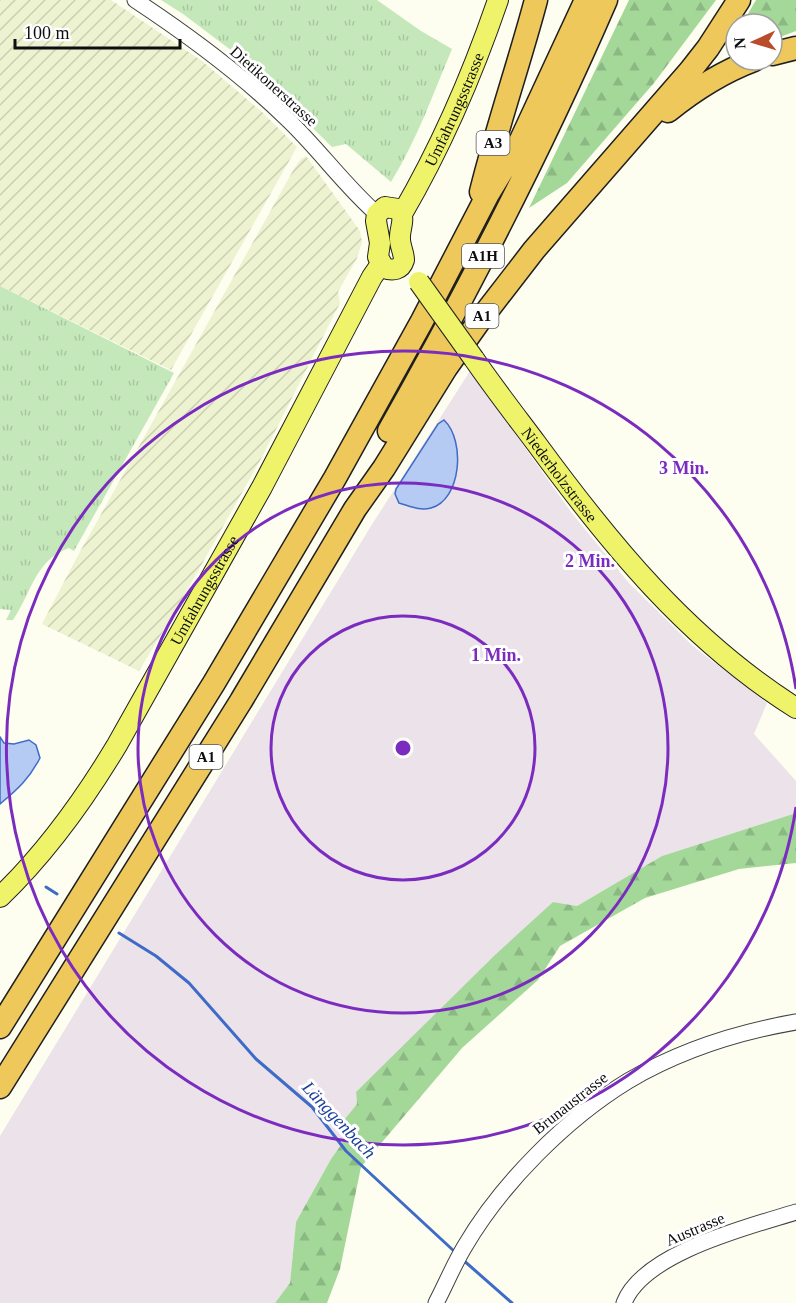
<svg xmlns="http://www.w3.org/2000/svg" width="796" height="1303" font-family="Georgia,serif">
<defs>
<pattern id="farmland-furrows" width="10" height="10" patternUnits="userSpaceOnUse" patternTransform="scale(1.5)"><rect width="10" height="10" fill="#edf3d0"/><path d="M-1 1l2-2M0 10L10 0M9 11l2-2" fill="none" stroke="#cacfb1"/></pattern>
<pattern id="grass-tufts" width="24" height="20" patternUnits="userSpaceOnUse" patternTransform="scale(1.5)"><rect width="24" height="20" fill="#c5e8ba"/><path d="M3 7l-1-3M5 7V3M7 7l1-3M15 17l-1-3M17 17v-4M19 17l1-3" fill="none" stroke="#a8c69f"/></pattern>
<pattern id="forest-firs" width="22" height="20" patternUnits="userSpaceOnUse" patternTransform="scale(1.5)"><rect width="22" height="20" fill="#a4d899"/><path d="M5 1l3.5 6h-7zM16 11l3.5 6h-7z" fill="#8cb883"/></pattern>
</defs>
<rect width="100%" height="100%" fill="#fdfeef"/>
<path fill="#ece2ea" d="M470,371L571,512L628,582L694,647L767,703L754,734L796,781V813L662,856L577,906L553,902L356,1092L357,1104L344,1120L348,1135L331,1159L296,1222L290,1284L275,1303H0V1136L371,526Z"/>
<path fill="url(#farmland-furrows)" d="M0,0H111L202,61L262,112L297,147L171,370L0,286Z
M306,156L360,231L362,242L357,258L338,292L340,303L262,457L180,603L139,671L42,624L76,559L295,167L301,159Z"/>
<path fill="url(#grass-tufts)" d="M161,0H377L421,31L452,49C433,94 417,140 391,182L346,144L332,147L244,60L183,14Z
M0,286L174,373L74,551L69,548C35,560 32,592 13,620H6L11,610L0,609Z"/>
<path fill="url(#forest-firs)" d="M629,0H716L654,83L567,183L529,208Z
M756,0H796V31L772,40V24H742Z
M796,813V863L739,869L645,898L560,946L538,980L462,1048L361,1167L340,1269L327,1303H275L290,1283L296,1222L331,1159L348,1135L344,1120L357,1104L356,1092L495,955L553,902L577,906L662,856Z"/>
<path fill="#b5cbf4" stroke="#3f6bc8" stroke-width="1.5" d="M444,420C466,441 461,500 431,508C419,511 410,506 399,503L395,494L396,489L438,424Z
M0,737L4,743L14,744L29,740L36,745L40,758C29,779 18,789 0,804Z"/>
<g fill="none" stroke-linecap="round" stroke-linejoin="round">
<path stroke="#3f6bc8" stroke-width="3" d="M46,887L57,894
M119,933L156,956L189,983L256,1059L312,1107L346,1151L455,1252
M462,1259L512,1303"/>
<g stroke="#414141" stroke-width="17">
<path id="minor" d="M135,0C188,35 240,73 286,118C318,148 344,185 377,214
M436,1303C446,1284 454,1264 465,1246C502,1183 566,1119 628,1081C679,1051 738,1032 796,1022
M624,1303C643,1253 748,1227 796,1212"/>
</g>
<g stroke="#1f1f1f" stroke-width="22">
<g id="major">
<path d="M385,207L398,209C407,219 399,228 400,239C400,246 404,253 404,260C401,270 393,271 384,268L378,257L380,243L376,221L377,214Z"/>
<path id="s1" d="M402,214C441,147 473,73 498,0"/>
<path id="s2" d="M474,359C494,388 515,415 536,443C610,544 688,640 796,708"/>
<path id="s3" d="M0,897C47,852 84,800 117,745L262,487L372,277L381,264"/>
</g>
</g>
<g stroke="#1f1f1f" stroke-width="25">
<path id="highway" d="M772,54L796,48
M668,111C694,90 722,72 754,60
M481,192C497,127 519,64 536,0
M389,431C468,291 542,148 606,0
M0,1027L214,683L335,478L422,321L488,194L521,140L586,0
M0,1087L241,701L355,509L384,468L446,368L480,320L534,250L690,71L708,48L739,0"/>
</g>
<use href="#minor" stroke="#fff" stroke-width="15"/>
<use href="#major" stroke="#eef36a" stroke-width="20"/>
<use href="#highway" stroke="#efc85c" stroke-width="22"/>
<g stroke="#1f1f1f" stroke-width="22" stroke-linecap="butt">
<path id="major-bridge" d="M419,282L474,359"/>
</g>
<use href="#major-bridge" stroke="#eef36a" stroke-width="20"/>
</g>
<g fill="none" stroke="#7b2cbf" stroke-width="3">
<circle cx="403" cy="748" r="132"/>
<circle cx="403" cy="748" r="265"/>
<path d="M796 807A397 397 0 1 1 796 689"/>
</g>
<g text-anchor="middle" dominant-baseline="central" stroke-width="6" stroke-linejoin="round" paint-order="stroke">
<g fill="#fff" stroke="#565656" stroke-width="1.5">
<rect x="476.5" y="131" width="33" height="24" rx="4.5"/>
<rect x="462" y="244" width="42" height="24" rx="4.5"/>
<rect x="465.5" y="304" width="33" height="24" rx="4.5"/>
<rect x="189.5" y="745" width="33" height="24" rx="4.5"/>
</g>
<g font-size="15" font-weight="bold" fill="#0e0e0e">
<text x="493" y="143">A3</text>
<text x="483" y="256">A1H</text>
<text x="482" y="316">A1</text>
<text x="206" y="757">A1</text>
</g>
<g font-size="16" fill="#0e0e0e" stroke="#fff">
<text transform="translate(274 86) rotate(42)">Dietikonerstrasse</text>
<text stroke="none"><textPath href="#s1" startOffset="117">Umfahrungsstrasse</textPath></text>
<text stroke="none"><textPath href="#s2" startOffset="144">Niederholzstrasse</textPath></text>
<text stroke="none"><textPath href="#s3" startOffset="370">Umfahrungsstrasse</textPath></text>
<text transform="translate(570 1103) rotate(-38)">Brunaustrasse</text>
<text transform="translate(695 1229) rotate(-23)">Austrasse</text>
</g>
<g font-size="18" font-style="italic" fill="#1b3f9b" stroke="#fff">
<text transform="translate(339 1120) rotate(47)">Länggenbach</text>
</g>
</g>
<circle cx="403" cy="748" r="9" fill="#7b2cbf" stroke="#fff" stroke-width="3"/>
<g font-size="18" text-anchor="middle" font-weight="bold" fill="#7b2cbf" stroke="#fff" stroke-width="6" stroke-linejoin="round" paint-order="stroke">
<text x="684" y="474">3 Min.</text>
<text x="590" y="567">2 Min.</text>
<text x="496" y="661">1 Min.</text>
</g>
<g transform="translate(754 42) rotate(266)"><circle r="28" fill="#ffffff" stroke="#9f9f9f" stroke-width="1.5"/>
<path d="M0-4.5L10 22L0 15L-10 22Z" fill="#b94c2a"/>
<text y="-9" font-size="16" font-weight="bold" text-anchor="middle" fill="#0e0e0e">N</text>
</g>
<path d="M15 39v9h165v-9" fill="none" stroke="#0e0e0e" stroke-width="3"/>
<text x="24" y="39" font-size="18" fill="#0e0e0e" stroke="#ffffff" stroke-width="4.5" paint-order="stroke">100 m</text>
</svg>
